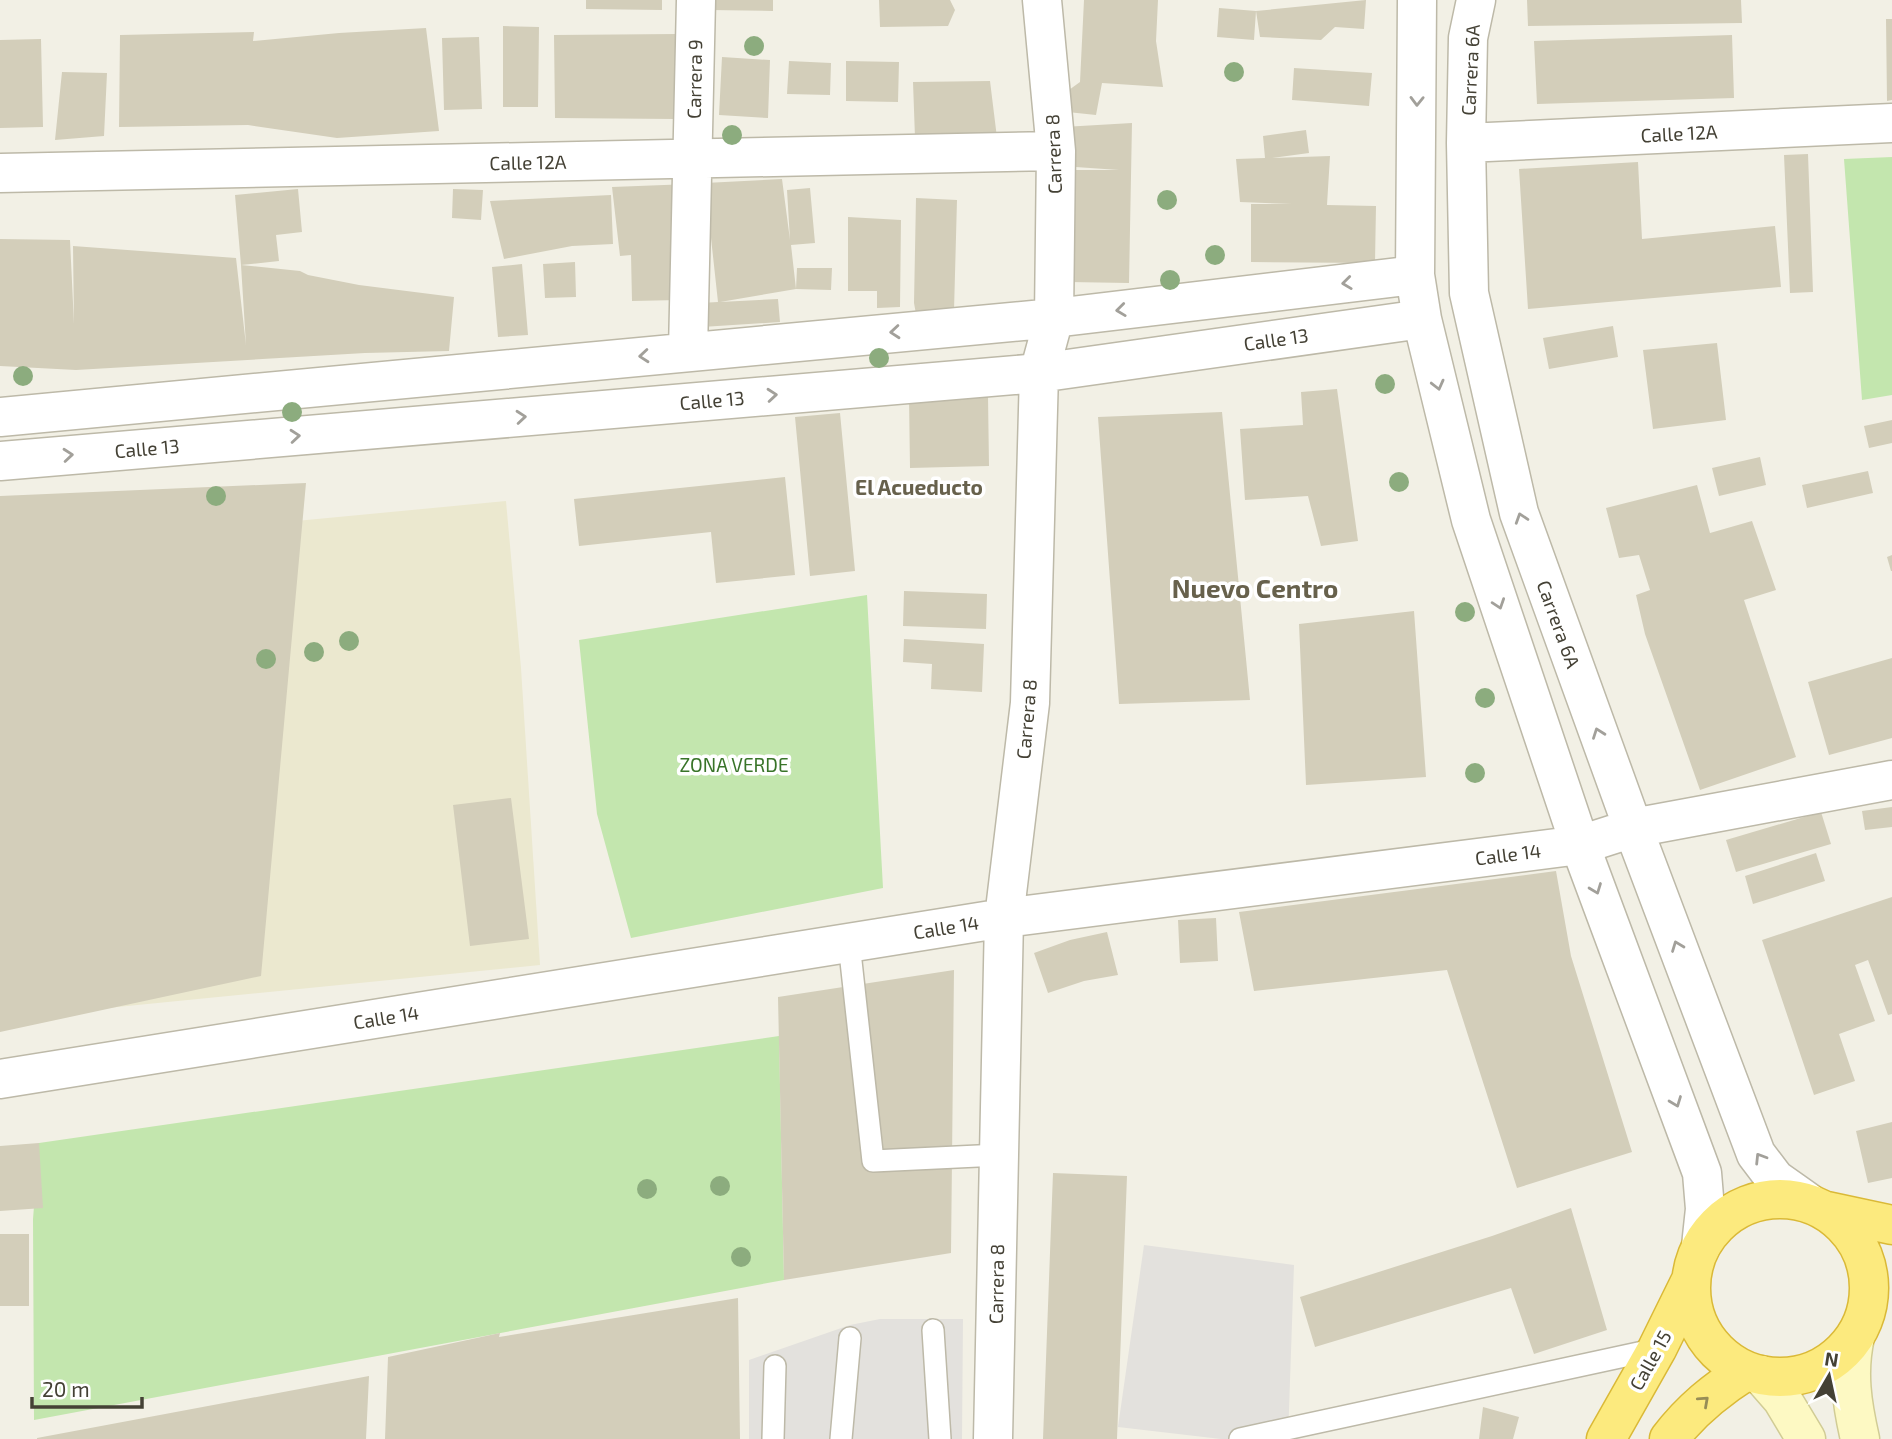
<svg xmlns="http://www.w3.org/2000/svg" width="1892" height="1439" font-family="'Exo 2',sans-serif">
<rect width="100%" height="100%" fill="#f2f0e5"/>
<path fill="#ebe8cf" d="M506,501L521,668L540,965L97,1009L87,541Z"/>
<path fill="#c3e6ae" d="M1892,157V395L1862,400L1844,159Z
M867,595L883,888L631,938L597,814L579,640Z
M779,1036L784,1280L34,1420L33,1219L39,1143Z"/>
<path fill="#e3e1dd" d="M1144,1245L1294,1265L1288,1439H1221L1118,1427Z
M880,1319H963L962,1439H749V1360L850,1325Z"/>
<path fill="#d3ceba" d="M586,0H662V10L586,9Z
M710,0H773V11L710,10Z
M879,0H950L955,10L948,26L880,27Z
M1084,0H1158L1156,41L1163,87L1102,83L1096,115L1058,111L1062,95L1080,82Z
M1366,0L1364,29L1335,27L1321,40L1260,37L1256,11L1254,40L1217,37L1219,8L1256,11Z
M1527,0H1741L1742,23L1528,26Z
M1886,19H1892V100L1887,101Z
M503,26L539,27L538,107H503Z
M426,28L439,131L337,138L248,125L119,127L120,35L254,32L253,41L339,33Z
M676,34L675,119L555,118L554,35Z
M1732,35L1734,98L1537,104L1534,41Z
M479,37L482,109L444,110L442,38Z
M41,39L43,127L0,128V40Z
M722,57L770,60L768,118L719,115Z
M789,61L831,63L830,95L787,94Z
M846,61L899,62L898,102L846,101Z
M1294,68L1372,73L1369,106L1292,100Z
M62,72L107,73L104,136L55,140Z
M990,81L998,146L915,138L913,82Z
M1132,123L1129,283L1069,282L1070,170H1119L1061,166L1063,127Z
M1306,130L1309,153L1272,158L1330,156L1327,205L1376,206L1375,263L1251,262V204H1292L1240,202L1236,159L1265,158L1263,136Z
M1808,154L1813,292L1790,293L1784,155Z
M1638,162L1642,239L1775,226L1781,287L1528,309L1519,169Z
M782,179L790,240L787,190L810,188L815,243L791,245L796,289L797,268H832L831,290L796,289L720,302L778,299L780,322L702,327L700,303L718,302L705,183Z
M690,184L679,300L632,301L631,255L620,256L612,187Z
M298,189L302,232L276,235L279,261L241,265L235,195Z
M453,189L483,190L481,220L452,218Z
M611,195L613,244L572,246L504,259L490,201Z
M916,198L957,200L954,311L916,314L914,303Z
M848,217L901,220L900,307L877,308V291H848Z
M0,239L70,240L74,324L73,246L236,258L246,345L241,265L300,271L308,275L359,285L454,297L449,351L365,353L76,370L0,366Z
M575,262L576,297L545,298L543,264Z
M522,264L528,335L498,337L492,267Z
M1613,326L1618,357L1549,369L1543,338Z
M1717,343L1726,420L1653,429L1643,350Z
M1337,389L1358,541L1321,546L1308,496L1245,500L1240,429L1303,425L1301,392Z
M988,396L989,466L910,468L909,397Z
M1222,412L1250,700L1119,704L1098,417Z
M840,413L855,571L810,576L795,417Z
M1892,420V443L1869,448L1864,426Z
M1760,457L1766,485L1719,496L1712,468Z
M1868,471L1873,493L1807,508L1802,485Z
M785,477L795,575L716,583L711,532L579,546L574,499Z
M306,483L261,976L0,1032V496Z
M1697,485L1710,533L1752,521L1776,590L1744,600L1796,757L1700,790L1645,634L1636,595L1650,590L1639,555L1619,558L1606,508Z
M1892,555V571H1891L1887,557Z
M904,591L987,594L986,629L903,626Z
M1414,611L1426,777L1306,785L1299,624Z
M904,639L984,644L982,692L931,689L932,664L903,662Z
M1892,658V738L1829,755L1808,682Z
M511,798L529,939L470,946L453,805Z
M1892,807V827L1865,830L1862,811Z
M1821,812L1831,844L1736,872L1726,840Z
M1816,853L1825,881L1753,904L1745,876Z
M1556,871L1571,956L1632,1152L1517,1188L1447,970L1254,991L1239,912Z
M1892,897V1014L1888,1015L1868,960L1855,965L1875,1021L1839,1034L1855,1081L1814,1095L1762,940Z
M1216,918L1218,961L1180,963L1178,920Z
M1107,932L1118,975L1084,981L1048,993L1034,953L1070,940Z
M954,970L951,1253L784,1280L778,997Z
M1892,1122V1178L1868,1183L1856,1131Z
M39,1143L43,1208L0,1211V1146Z
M1053,1173L1127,1176L1117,1439H1043Z
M1571,1208L1607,1330L1534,1354L1511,1288L1315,1347L1300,1297L1492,1236Z
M0,1234H29V1306H0Z
M738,1298L740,1439H385L388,1357L500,1333L499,1337Z
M369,1376L366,1439H37V1438Z
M1483,1407L1519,1417L1513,1439H1479Z"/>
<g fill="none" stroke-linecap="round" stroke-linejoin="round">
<g stroke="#bdb9a8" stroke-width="24">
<path id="service" d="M849,943L873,1161L999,1155
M933,1330L940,1439
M773,1439L775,1366
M841,1439L850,1338
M1240,1439L1657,1349"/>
</g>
<g stroke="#bdb9a8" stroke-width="41">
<path id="minor" d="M1417,0L1415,275L1422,319L1471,520L1580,845L1702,1173L1705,1209L1701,1246
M1476,0L1468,38L1466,143L1469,293L1519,513L1633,828L1756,1154L1775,1179L1809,1203
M1466,143L1892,123
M0,173L1056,151
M688,351L696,0
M0,417L1054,318L1415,275
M0,461L1039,373L1422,319
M0,1079L1004,918L1580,845L1633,828L1892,780
M993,1439L1004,918L1030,703L1039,373L1054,318L1056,151L1042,0"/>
</g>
<g stroke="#d1cc95" stroke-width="41">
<path id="secondary" d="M1855,1337C1847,1372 1852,1404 1860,1439
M1761,1375L1782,1399L1806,1439"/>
</g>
<g stroke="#dab937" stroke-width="41">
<path id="trunk" d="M1691 1288a89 89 0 1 1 178 0a89 89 0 1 1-178 0Z
M1827,1211L1892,1225
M1606,1439L1657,1349L1691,1280
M1669,1439C1691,1410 1716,1390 1746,1371"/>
</g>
<use href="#service" stroke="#fff" stroke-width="21"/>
<use href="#minor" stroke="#fff" stroke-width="38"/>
<use href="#secondary" stroke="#fdf9c3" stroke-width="38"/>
<use href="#trunk" stroke="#fcea7e" stroke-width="38"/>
</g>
<g fill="#8cac7e">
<circle cx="754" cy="46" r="10"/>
<circle cx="1234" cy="72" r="10"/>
<circle cx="732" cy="135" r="10"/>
<circle cx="1167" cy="200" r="10"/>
<circle cx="1215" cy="255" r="10"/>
<circle cx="1170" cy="280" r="10"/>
<circle cx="879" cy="358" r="10"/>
<circle cx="23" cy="376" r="10"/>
<circle cx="1385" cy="384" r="10"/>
<circle cx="292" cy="412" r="10"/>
<circle cx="1399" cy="482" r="10"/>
<circle cx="216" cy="496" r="10"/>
<circle cx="1465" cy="612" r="10"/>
<circle cx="349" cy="641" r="10"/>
<circle cx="314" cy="652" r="10"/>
<circle cx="266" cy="659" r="10"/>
<circle cx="1485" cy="698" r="10"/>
<circle cx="1475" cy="773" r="10"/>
<circle cx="720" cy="1186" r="10"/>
<circle cx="647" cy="1189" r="10"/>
<circle cx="741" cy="1257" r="10"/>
</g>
<defs><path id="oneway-chevron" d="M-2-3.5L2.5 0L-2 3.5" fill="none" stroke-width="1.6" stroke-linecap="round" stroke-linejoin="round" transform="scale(1.75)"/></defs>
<g stroke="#a2a09a">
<use href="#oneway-chevron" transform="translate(1417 101) rotate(91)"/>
<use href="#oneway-chevron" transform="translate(1347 283) rotate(173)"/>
<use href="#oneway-chevron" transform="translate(1121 310) rotate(173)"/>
<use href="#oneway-chevron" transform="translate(895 332) rotate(175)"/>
<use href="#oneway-chevron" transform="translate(644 356) rotate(175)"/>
<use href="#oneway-chevron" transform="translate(1438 385) rotate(76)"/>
<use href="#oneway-chevron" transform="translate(772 395) rotate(-5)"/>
<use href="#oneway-chevron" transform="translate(521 417) rotate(-5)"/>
<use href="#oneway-chevron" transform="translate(295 436) rotate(-5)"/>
<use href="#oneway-chevron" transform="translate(68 455) rotate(-5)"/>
<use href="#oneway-chevron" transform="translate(1521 518) rotate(-108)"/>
<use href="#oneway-chevron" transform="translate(1499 604) rotate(71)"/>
<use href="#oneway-chevron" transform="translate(1598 733) rotate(-110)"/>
<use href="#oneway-chevron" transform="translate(1596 889) rotate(69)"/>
<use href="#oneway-chevron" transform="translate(1677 946) rotate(-111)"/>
<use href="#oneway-chevron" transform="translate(1676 1102) rotate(69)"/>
<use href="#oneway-chevron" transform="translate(1760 1158) rotate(-122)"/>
</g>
<use stroke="#978d56" href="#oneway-chevron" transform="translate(1704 1401) rotate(-42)"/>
<g text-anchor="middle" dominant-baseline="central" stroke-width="7" stroke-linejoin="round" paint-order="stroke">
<g font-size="19" fill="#444135" stroke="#fff">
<text transform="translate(1470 70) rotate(-87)">Carrera 6A</text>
<text transform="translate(694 79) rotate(-89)">Carrera 9</text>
<text transform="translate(1679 133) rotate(-3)">Calle 12A</text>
<text transform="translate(1053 154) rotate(-92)">Carrera 8</text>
<text transform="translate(528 162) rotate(-1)">Calle 12A</text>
<text transform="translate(1276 339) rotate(-8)">Calle 13</text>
<text transform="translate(712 400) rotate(-5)">Calle 13</text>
<text transform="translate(147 448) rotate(-5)">Calle 13</text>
<text transform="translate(1559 624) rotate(70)">Carrera 6A</text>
<text transform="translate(1026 719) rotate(-85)">Carrera 8</text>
<text transform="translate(1508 854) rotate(-7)">Calle 14</text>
<text transform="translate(946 927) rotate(-9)">Calle 14</text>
<text transform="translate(386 1017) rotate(-9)">Calle 14</text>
<text transform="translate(996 1284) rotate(-89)">Carrera 8</text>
<text transform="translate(1650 1360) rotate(-61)">Calle 15</text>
</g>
<g font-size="19" fill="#397429" stroke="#fff">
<text x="734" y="764">ZONA VERDE</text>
</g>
<g font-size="21" font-weight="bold" fill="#67614c" stroke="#fff">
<text x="919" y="486">El Acueducto</text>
</g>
<g font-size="26" font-weight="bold" fill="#67614c" stroke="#fff">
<text x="1255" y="587">Nuevo Centro</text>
</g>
</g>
<g transform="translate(1829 1376) rotate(9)" stroke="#ffffff" stroke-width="5" paint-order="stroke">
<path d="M0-5L12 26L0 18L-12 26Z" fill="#444135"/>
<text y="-10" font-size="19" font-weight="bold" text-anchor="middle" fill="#444135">N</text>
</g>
<path d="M32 1397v10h110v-10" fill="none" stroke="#444135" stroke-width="3.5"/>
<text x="42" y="1397" font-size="21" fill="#444135" stroke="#ffffff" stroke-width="5" paint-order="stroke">20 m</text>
</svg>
